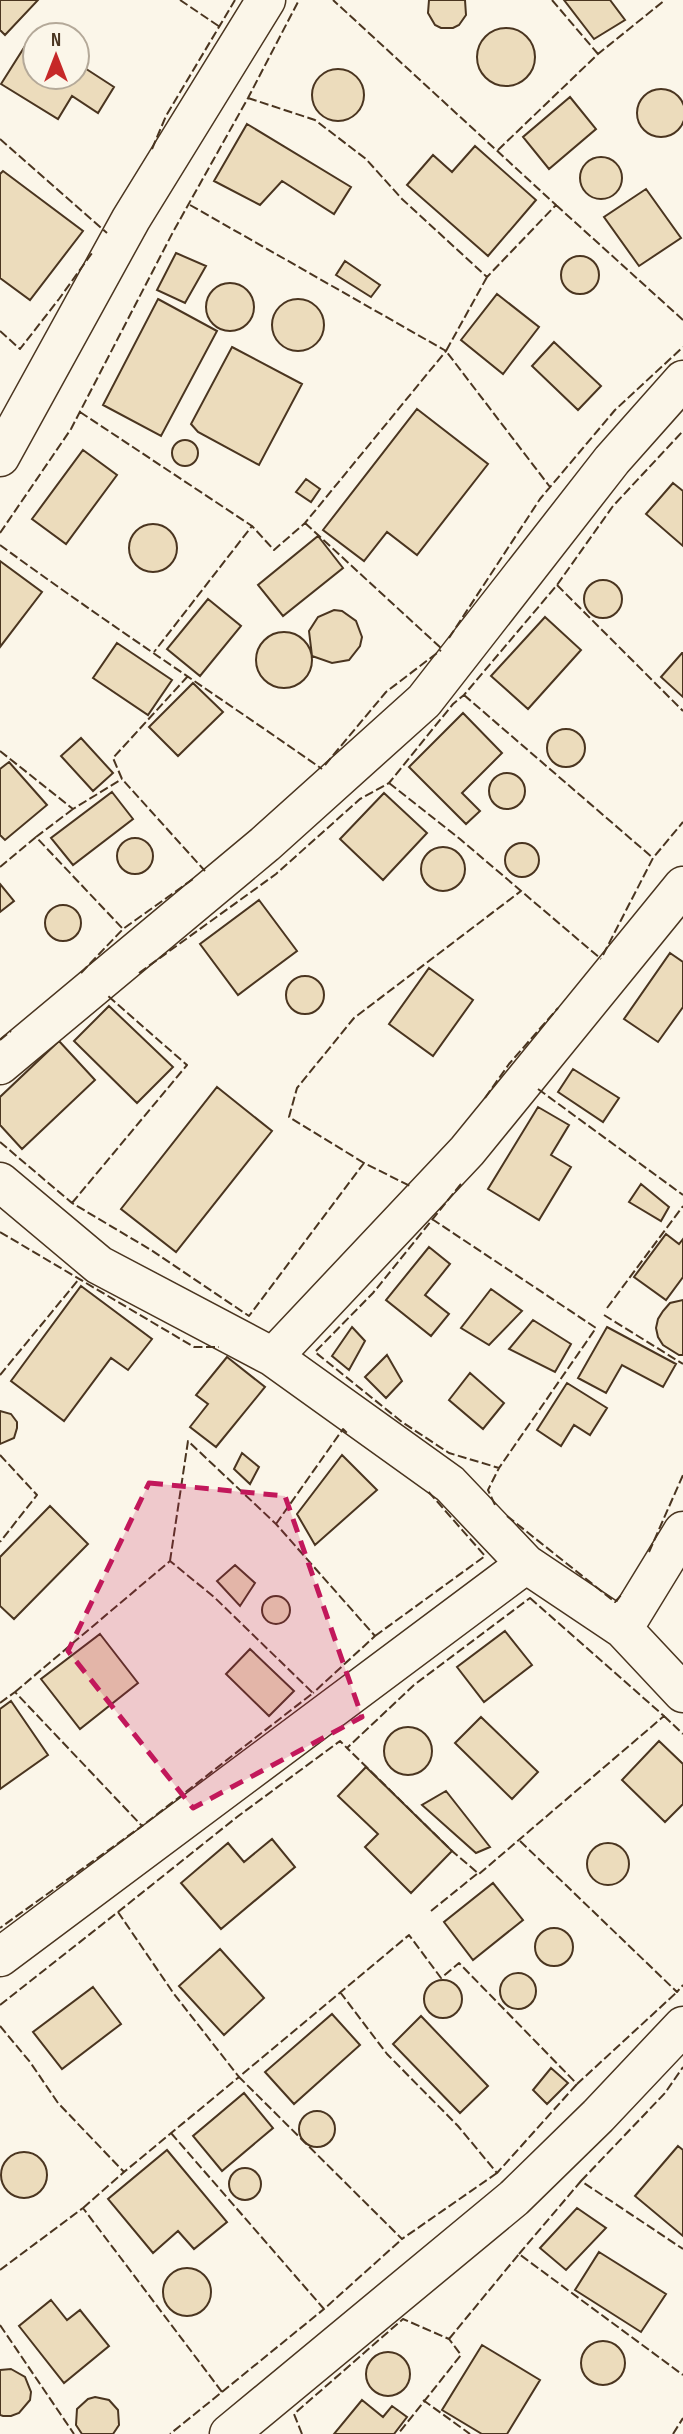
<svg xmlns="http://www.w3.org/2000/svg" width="683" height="2434" font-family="'Sofia Sans Condensed',sans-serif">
<rect width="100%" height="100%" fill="#fbf6e9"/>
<path fill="#ecdcbc" stroke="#4a3520" stroke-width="2" d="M0,0H38L5,35L0,30Z
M429,0H465L466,15L459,25L453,28H441L435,25L428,13Z
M564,0H610L625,20L594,39Z
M477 57a29 29 0 1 1 58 0a29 29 0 1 1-58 0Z
M32,35L35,37V77H77V63L114,87L98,113L72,96L58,119L1,84Z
M312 95a26 26 0 1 1 52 0a26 26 0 1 1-52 0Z
M637 113a24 24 0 1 1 48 0a24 24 0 1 1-48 0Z
M570,97L596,129L549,169L523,137Z
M247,124L351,187L334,214L282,181L260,205L214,181Z
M475,146L536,200L488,256L407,185L433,155L452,172Z
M580 178a21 21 0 1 1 42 0a21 21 0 1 1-42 0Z
M3,171L83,231L30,300L0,278V174Z
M646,189L681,238L639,266L604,217Z
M176,253L206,266L185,303L157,290Z
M561 275a19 19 0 1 1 38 0a19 19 0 1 1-38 0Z
M345,261L380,285L371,297L336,275Z
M206 307a24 24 0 1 1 48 0a24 24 0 1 1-48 0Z
M497,294L539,327L503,374L461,340Z
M158,299L217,331L161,436L103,405Z
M272 325a26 26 0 1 1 52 0a26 26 0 1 1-52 0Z
M554,342L601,386L578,410L532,366Z
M232,347L302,384L259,465L198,432L191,424Z
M417,409L488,464L417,555L387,532L364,561L323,530Z
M172 453a13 13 0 1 1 26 0a13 13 0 1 1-26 0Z
M83,450L117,475L66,544L32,519Z
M306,479L320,489L311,502L296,492Z
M673,483L683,491V546L646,514Z
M129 548a24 24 0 1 1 48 0a24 24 0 1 1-48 0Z
M318,536L343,568L283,616L258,585Z
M0,561L42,592L0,647Z
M584 599a19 19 0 1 1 38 0a19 19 0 1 1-38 0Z
M208,599L241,626L200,676L167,649Z
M334,610L342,611L356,621L362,637L360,646L349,660L332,663L312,656L309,631L318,617Z
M545,617L581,650L528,709L491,676Z
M256 660a28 28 0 1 1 56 0a28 28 0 1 1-56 0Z
M117,643L172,680L148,715L93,678Z
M682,653H683V697L661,677Z
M193,683L223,712L178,756L149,727Z
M463,713L502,753L462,793L480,811L466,824L409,767Z
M547 748a19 19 0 1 1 38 0a19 19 0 1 1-38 0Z
M81,738L113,773L93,791L61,756Z
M9,762L47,805L5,840L0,835V769Z
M489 791a18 18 0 1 1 36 0a18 18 0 1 1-36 0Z
M112,792L133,819L73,865L51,838Z
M384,793L427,833L383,880L340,839Z
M117 856a18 18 0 1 1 36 0a18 18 0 1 1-36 0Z
M505 860a17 17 0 1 1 34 0a17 17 0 1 1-34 0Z
M421 869a22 22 0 1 1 44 0a22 22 0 1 1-44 0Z
M0,884L14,901L0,912Z
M259,900L297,951L238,995L200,944Z
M45 923a18 18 0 1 1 36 0a18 18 0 1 1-36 0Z
M670,953L683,962V1007L658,1042L624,1019Z
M429,968L473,1000L433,1056L389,1024Z
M286 995a19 19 0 1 1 38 0a19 19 0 1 1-38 0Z
M109,1006L173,1067L137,1103L74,1041Z
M59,1041L95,1080L22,1149L0,1125V1097Z
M573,1069L619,1098L603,1122L558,1092Z
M217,1087L272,1131L176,1252L121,1209Z
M538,1107L569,1125L551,1155L571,1167L539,1220L488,1189Z
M641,1184L669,1207L661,1221L629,1202Z
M666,1234L679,1244L683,1239V1277L666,1300L634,1277Z
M429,1247L450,1264L425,1295L449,1314L431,1336L386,1300Z
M81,1286L152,1339L128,1370L111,1358L64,1421L11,1381Z
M491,1289L522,1311L489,1345L461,1328Z
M683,1300V1355H679L663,1345L658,1337L656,1328L658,1319L663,1311L670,1303Z
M533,1320L571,1344L555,1372L509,1349Z
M352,1327L365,1341L349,1370L332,1356Z
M607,1327L676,1364L663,1387L622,1365L606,1393L578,1378Z
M387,1355L402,1381L386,1398L365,1377Z
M227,1357L265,1387L216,1447L190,1427L208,1404L196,1395Z
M470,1373L504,1403L483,1429L449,1400Z
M567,1383L607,1408L590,1435L574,1425L561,1446L537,1430Z
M0,1411L11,1414L17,1422V1428L14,1438L0,1444Z
M242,1453L259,1467L250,1484L234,1469Z
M342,1455L377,1490L315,1545L297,1514Z
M50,1506L88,1544L14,1619L0,1606V1557Z
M235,1565L255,1583L240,1606L217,1581Z
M262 1610a14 14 0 1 1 28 0a14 14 0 1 1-28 0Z
M505,1631L532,1665L484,1702L457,1667Z
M100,1634L138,1683L80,1729L41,1679Z
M250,1649L294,1691L269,1716L226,1674Z
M11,1701L48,1755L0,1789V1709Z
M481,1717L538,1772L512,1799L455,1743Z
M384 1751a24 24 0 1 1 48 0a24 24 0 1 1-48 0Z
M659,1741L683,1764V1804L665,1822L622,1780Z
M366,1767L452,1851L411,1893L365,1847L378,1834L338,1796Z
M446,1791L490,1847L476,1853L422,1805Z
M272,1839L295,1867L221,1929L181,1883L228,1843L244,1862Z
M587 1864a21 21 0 1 1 42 0a21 21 0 1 1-42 0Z
M493,1883L523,1920L473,1960L444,1922Z
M535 1947a19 19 0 1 1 38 0a19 19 0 1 1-38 0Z
M220,1949L264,1998L224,2035L179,1986Z
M500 1991a18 18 0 1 1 36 0a18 18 0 1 1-36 0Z
M424 1999a19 19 0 1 1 38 0a19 19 0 1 1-38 0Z
M93,1987L121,2024L62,2069L33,2032Z
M332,2014L360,2045L294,2104L265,2072Z
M421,2016L488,2086L460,2113L393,2044Z
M551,2068L568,2083L547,2104L533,2090Z
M244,2093L273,2128L222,2171L193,2136Z
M299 2129a18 18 0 1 1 36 0a18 18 0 1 1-36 0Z
M678,2146L683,2150V2236L635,2196Z
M167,2150L227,2222L194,2249L178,2231L153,2253L108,2199Z
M1 2175a23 23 0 1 1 46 0a23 23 0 1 1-46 0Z
M229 2184a16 16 0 1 1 32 0a16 16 0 1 1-32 0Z
M577,2208L606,2228L566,2270L540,2248Z
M599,2252L666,2294L641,2332L575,2290Z
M163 2292a24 24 0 1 1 48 0a24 24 0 1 1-48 0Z
M51,2300L67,2320L80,2310L109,2346L64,2383L19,2326Z
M581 2363a22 22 0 1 1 44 0a22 22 0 1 1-44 0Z
M482,2345L540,2380L507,2434H482L442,2410Z
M366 2374a22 22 0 1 1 44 0a22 22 0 1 1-44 0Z
M11,2369L25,2377L31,2392L30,2400L19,2413L11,2416H3L0,2415V2370Z
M95,2397L109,2400L118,2410L119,2425L113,2434H82L76,2425L77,2409L88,2399Z
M362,2400L383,2417L392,2406L407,2417L394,2434H334Z"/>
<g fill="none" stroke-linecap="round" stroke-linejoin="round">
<g stroke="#4a3520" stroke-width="41">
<path id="minor" d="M0,457L131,219L266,0
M0,1065L265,844L424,701L612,460L683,380
M0,1182L99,1265L273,1357L450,1484L526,1564L623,1629L683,1693
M273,1357L467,1151L683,886
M623,1629L683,1531
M0,1957L526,1564
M229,2434L514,2198L598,2116L683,2026"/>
</g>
<use href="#minor" stroke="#fbf6e9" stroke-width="38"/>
<path stroke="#4a3520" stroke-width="2" stroke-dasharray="9 3.5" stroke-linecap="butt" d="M180,0L220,27
M552,0L598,54
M248,98L315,120L366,159L402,199L487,277L556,205L333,0
M0,139L107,233
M152,149L166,116L235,0
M498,150L598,54L665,0
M190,205L446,351L305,523L274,550L252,526
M556,205L683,320
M487,277L446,351L550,487
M0,331L20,349L59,299L92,253
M80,412L252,526L154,652
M305,523L442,649
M0,533L71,429L173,232L248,98L299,0
M0,545C105,622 215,694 322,769
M557,585L683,711
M449,638L540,499L615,410L683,347
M188,676L113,758L122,779L205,871
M464,695L653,858
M0,751L73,809L122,779
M325,765L386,692L441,650
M389,783L460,839L601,959
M73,809L36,837L123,929
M0,867L36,837
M603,955L653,858L683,822
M81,973L123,929L193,879
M139,973L276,874L360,799L389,783L453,704L464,695L557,585L613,506L683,431
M0,1040L11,1031
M538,1089L683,1195
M485,1098L509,1064L558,1008
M0,1142L72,1203L151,1250L249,1316L364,1163L412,1187
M364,1163L289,1117L297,1088L354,1018L521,891
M461,1184L373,1293L315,1352L402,1422L449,1453L499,1468L488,1490L496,1507
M72,1203L187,1065L108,996
M432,1219L596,1328L499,1468
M0,1232L194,1347H219
M607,1308L683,1206
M604,1315L683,1364
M0,1375L79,1279
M0,1455L37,1495L0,1542
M507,1516L615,1602L623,1593
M276,1524L343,1429L347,1433
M649,1552L683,1475
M170,1561L188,1441L276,1524L375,1636L313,1693
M530,1598L664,1716L479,1874L452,1851L347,1748L414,1685Z
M375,1636L485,1556L427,1490
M15,1692L170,1561L214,1597L313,1693L142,1826
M0,1703L15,1692L142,1826L0,1928
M664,1716L683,1734
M520,1841L677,1992L683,1985
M431,1911L478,1873
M118,1912L237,1817L340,1741L349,1750
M340,1992L387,2054L458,2126L497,2173L577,2084
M0,2005L118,1912L174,1994L239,2077L124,2172
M0,2026L30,2062L58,2103L124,2172L83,2208
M171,2133L324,2309L402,2239
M497,2173L402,2239L239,2077L409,1935L441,1978L459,1963L577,2084L677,1992
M581,2181L665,2093L683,2067
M519,2254L581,2181L683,2249
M0,2270L83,2208L222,2392L170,2434
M0,2325L74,2434
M449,2339L519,2254L683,2375
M222,2392L324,2309
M423,2400L470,2434
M302,2434L294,2414L403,2319L449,2339L461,2355L398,2434
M673,2434L683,2418"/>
</g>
<path fill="#c2185b" fill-opacity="0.2" stroke="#c2185b" stroke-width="5" stroke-dasharray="14 9" stroke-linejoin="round" d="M149,1483L285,1496L362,1717L193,1808L68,1651Z"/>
<g transform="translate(56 56)"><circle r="33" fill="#fbf6e9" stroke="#b4a999" stroke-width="2"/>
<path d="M0-5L12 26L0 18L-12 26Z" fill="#c62828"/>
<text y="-10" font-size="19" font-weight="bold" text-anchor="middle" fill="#4a3520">N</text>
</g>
</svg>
